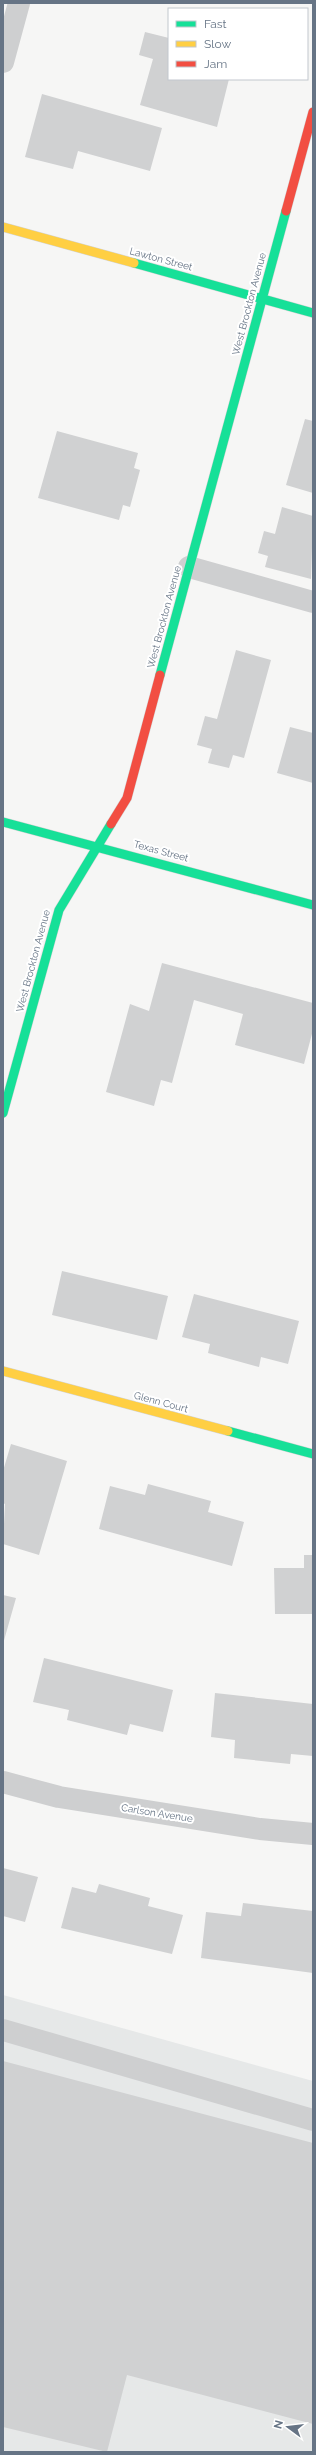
<svg xmlns="http://www.w3.org/2000/svg" width="316" height="2455" font-family="Raleway,sans-serif">
<rect width="100%" height="100%" fill="#f6f6f5"/>
<path fill="#e6e8e8" d="M3,1995L313,2081V2452H3Z"/>
<path fill="#d0d1d2" d="M145,32L169,38V79H229L217,127L140,105L153,59L139,55Z
M42,94L162,128L150,171L78,151L73,169L25,157Z
M305,419L313,421V493L286,485Z
M57,431L138,453L134,468L140,470L130,507L123,505L119,520L38,498Z
M282,507L313,516L311,579L265,567L268,556L258,553L264,531L275,534Z
M236,650L271,660L244,758L233,755L229,768L208,763L212,749L197,745L205,716L217,719Z
M290,727L313,733V783L277,773Z
M162,963L313,1003V1030L304,1064L235,1045L243,1014L194,1000L172,1083L161,1080L154,1106L106,1092L130,1004L149,1011Z
M62,1271L168,1296L157,1340L52,1315Z
M194,1294L299,1321L288,1364L261,1357L259,1367L208,1353L210,1344L182,1337Z
M11,1444L67,1461L39,1555L3,1544L5,1504L3,1503V1471Z
M148,1484L211,1501L208,1512L244,1522L232,1566L99,1529L110,1486L145,1495Z
M304,1555H313V1614H275L274,1568H304Z
M3,1595L16,1598L3,1644Z
M44,1658L173,1690L163,1732L130,1724L127,1735L67,1720L69,1710L33,1702Z
M215,1693L313,1704V1756L291,1754L290,1764L234,1758L235,1740L211,1737Z
M3,1868L38,1877L25,1922L3,1916Z
M99,1884L150,1898L148,1906L183,1915L172,1954L61,1928L72,1887L96,1893Z
M243,1903L313,1911V1973L201,1958L206,1912L241,1916Z
M3,2061L313,2143V2424L127,2375L107,2452L3,2427Z"/>
<g fill="none" stroke-linecap="round" stroke-linejoin="round">
<g stroke="#d3d4d4" stroke-width="10">
<path id="fast" d="M134,263L313,313
M160,675L286,211
M3,822L313,905
M3,1113L59,910L111,824
M228,1431L313,1454"/>
</g>
<g stroke="#d3d4d4" stroke-width="10">
<path id="slow" d="M3,227L134,263
M3,1371L228,1431"/>
</g>
<g stroke="#d3d4d4" stroke-width="10">
<path id="jam" d="M286,211L313,112
M111,824L127,798L160,675"/>
</g>
<path stroke="#cecfd0" stroke-width="22" d="M3,62L19,3
M189,567L313,602
M3,2030L313,2120"/>
<path stroke="#cecfd0" stroke-width="22" d="M3,1782L59,1797L260,1829L313,1834"/>
<use href="#fast" stroke="#16e098" stroke-width="9"/>
<use href="#slow" stroke="#ffcf43" stroke-width="9"/>
<use href="#jam" stroke="#f24e42" stroke-width="9"/>
</g>
<g text-anchor="middle" dominant-baseline="central" stroke-width="4" stroke-linejoin="round" paint-order="stroke">
<g font-size="10" fill="#667485" stroke="#fff">
<text transform="translate(161 259) rotate(15)">Lawton Street</text>
<text transform="translate(249 304) rotate(-75)">West Brockton Avenue</text>
<text transform="translate(164 617) rotate(-75)">West Brockton Avenue</text>
<text transform="translate(161 851) rotate(15)">Texas Street</text>
<text transform="translate(33 961) rotate(-75)">West Brockton Avenue</text>
<text transform="translate(161 1402) rotate(15)">Glenn Court</text>
<text transform="translate(157 1813) rotate(9)">Carlson Avenue</text>
</g>
</g>
<rect width="316" height="2455" fill="none" stroke="#667485" stroke-width="8"/>
<rect x="168" y="8" width="140" height="72" fill="#ffffff" stroke="#c2c7ce"/>
<rect x="176" y="21" width="20" height="6" fill="#16e098" stroke="#c2c7ce"/>
<text x="204" y="28" font-size="12" fill="#667485">Fast</text>
<rect x="176" y="41" width="20" height="6" fill="#ffcf43" stroke="#c2c7ce"/>
<text x="204" y="48" font-size="12" fill="#667485">Slow</text>
<rect x="176" y="61" width="20" height="6" fill="#f24e42" stroke="#c2c7ce"/>
<text x="204" y="68" font-size="12" fill="#667485">Jam</text>
<g transform="translate(288 2427) rotate(285)" stroke="#ffffff" stroke-width="3" paint-order="stroke">
<path d="M0-3L7 15L0 10L-7 15Z" fill="#667485"/>
<text y="-6" font-size="11" font-weight="bold" text-anchor="middle" fill="#667485">N</text>
</g>
</svg>
